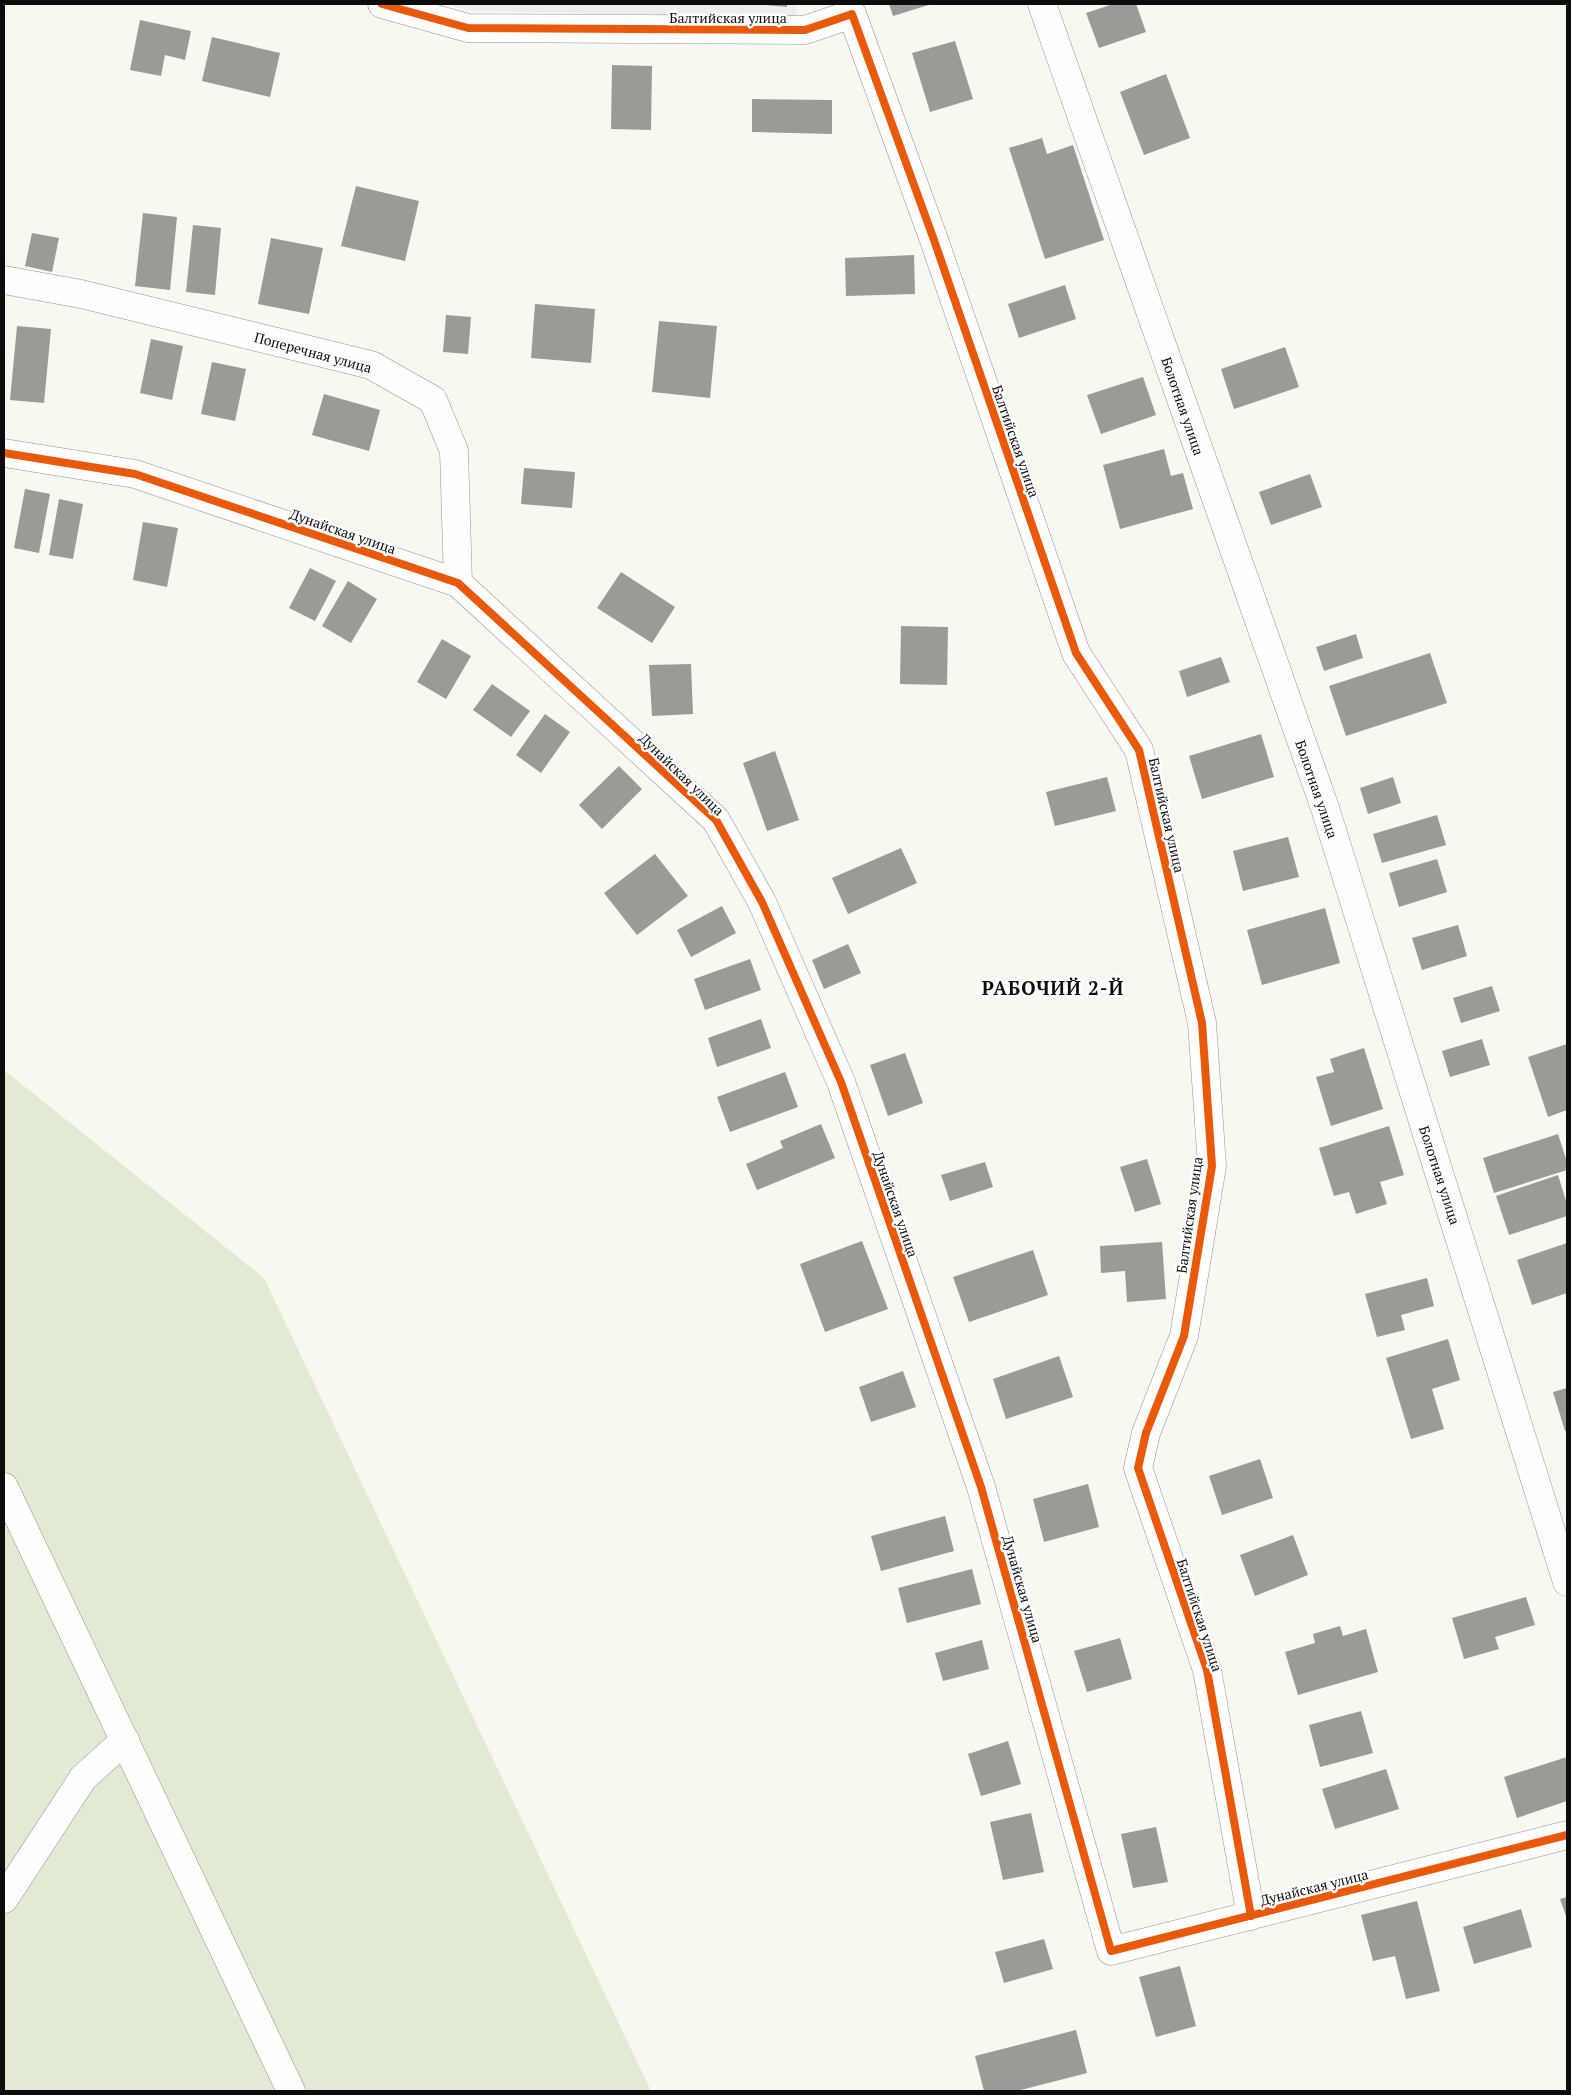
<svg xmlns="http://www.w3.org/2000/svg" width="1571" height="2095" font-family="'PT Serif',serif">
<rect width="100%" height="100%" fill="#f8f7f0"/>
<path fill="#f0ebed" d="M444,4H797L796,17L471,11Z"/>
<path fill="#e1ebd3" d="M4,1070L264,1278L651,2091H4Z"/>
<path fill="#9c9a96" d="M753,4H787V7Z
M889,4H932L893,16Z
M1113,4H1136L1146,32L1099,48L1086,13Z
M140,20L191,31L185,60L165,55L161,76L130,70Z
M212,37L280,53L270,97L202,81Z
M955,41L973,99L930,112L912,53Z
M612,65L652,66L651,130L611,129Z
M1166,74L1190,138L1144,155L1120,92Z
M752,99L832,100V134L752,132Z
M1042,138L1047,154L1073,145L1104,240L1045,259L1009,148Z
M356,186L419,201L405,261L341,246Z
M143,213L177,217L170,290L135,286Z
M193,225L221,228L215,295L186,292Z
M32,233L59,238L52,272L25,266Z
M271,238L323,248L309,314L258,304Z
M914,255L915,294L846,296L845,258Z
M1065,285L1076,319L1019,338L1008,304Z
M535,304L595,309L591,363L531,358Z
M446,315L471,317L468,354L443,352Z
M659,321L717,326L710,398L652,392Z
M17,326L51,329L44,403L10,400Z
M151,339L183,346L172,400L140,393Z
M1285,347L1299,387L1234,409L1221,369Z
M212,362L246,369L235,421L201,414Z
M1143,377L1156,415L1101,434L1087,395Z
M324,394L380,410L369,451L312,435Z
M1164,449L1171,476L1183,473L1193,509L1120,529L1103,465Z
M524,468L575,472L572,508L521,504Z
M1310,474L1322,507L1271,525L1259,492Z
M25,489L50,494L39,553L14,548Z
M59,499L83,504L73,559L49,555Z
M143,522L178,528L167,587L133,580Z
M310,568L336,581L315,621L289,608Z
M621,572L675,607L652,643L597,608Z
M348,581L377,599L351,643L322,626Z
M901,626L948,627L947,685L900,684Z
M1356,634L1363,658L1324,671L1316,647Z
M442,639L471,656L446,699L417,682Z
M1430,653L1447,703L1346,736L1329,686Z
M1221,657L1230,682L1187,697L1179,671Z
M691,664L693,714L652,716L649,665Z
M492,684L530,711L511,737L473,710Z
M545,714L570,732L541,773L516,755Z
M1261,734L1274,777L1202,799L1189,756Z
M775,751L799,820L767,831L743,763Z
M619,766L642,789L602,829L579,805Z
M1107,777L1116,811L1055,826L1046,792Z
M1393,777L1401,803L1368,814L1360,788Z
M1437,815L1446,845L1382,863L1373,834Z
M1288,837L1299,877L1243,891L1233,851Z
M901,848L917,883L848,914L832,878Z
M655,854L688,896L637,935L604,893Z
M1437,859L1447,892L1399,907L1389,873Z
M722,906L736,933L691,957L677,930Z
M1325,908L1340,963L1262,985L1247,930Z
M1458,925L1467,956L1422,970L1412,938Z
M848,944L861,973L824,989L812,960Z
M750,959L761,990L705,1010L694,979Z
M1492,986L1500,1011L1461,1023L1453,998Z
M761,1019L771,1048L717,1067L708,1038Z
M1482,1039L1490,1065L1450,1077L1442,1051Z
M1567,1044V1110L1548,1117L1528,1057Z
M1364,1048L1383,1109L1331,1126L1316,1077L1334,1072L1330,1059Z
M905,1053L923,1103L888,1116L870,1065Z
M785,1072L798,1107L730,1132L717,1097Z
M821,1124L835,1158L757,1190L746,1164L783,1148L780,1141Z
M1389,1126L1404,1175L1380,1182L1387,1204L1356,1214L1349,1192L1334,1196L1319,1148Z
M1558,1134L1567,1162V1170L1494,1193L1483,1158Z
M1147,1159L1161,1204L1135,1212L1120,1167Z
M985,1162L993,1187L950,1201L941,1175Z
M1558,1175L1567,1204V1216L1509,1235L1496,1196Z
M862,1241L888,1309L825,1332L800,1264Z
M1162,1242L1166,1299L1127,1302L1125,1271L1101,1273L1100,1246Z
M1567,1243V1293L1532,1305L1517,1260Z
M1033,1250L1048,1295L969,1322L953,1277Z
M1427,1278L1434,1306L1401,1315L1405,1330L1377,1337L1365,1294Z
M1448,1339L1460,1380L1432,1389L1444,1429L1411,1439L1386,1358Z
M1059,1356L1073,1397L1006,1419L993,1379Z
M903,1371L916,1407L871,1422L859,1387Z
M1567,1388V1431H1565L1553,1392Z
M1260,1459L1273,1498L1222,1515L1209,1476Z
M1088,1484L1099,1527L1044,1542L1033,1499Z
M945,1516L954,1551L881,1571L871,1536Z
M1293,1535L1308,1575L1255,1596L1240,1555Z
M972,1569L981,1604L907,1623L898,1588Z
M1526,1597L1535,1625L1495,1637L1499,1649L1464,1659L1452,1618Z
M1340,1626L1343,1636L1366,1629L1378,1672L1298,1695L1285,1652L1315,1643L1313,1634Z
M1120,1638L1132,1679L1087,1692L1074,1651Z
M982,1640L989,1669L943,1681L935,1653Z
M1361,1711L1373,1753L1320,1767L1309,1725Z
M1008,1741L1021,1784L981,1796L968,1754Z
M1567,1757V1801L1517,1818L1504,1777Z
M1386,1769L1399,1809L1335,1829L1322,1789Z
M1031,1813L1044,1872L1003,1880L990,1822Z
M1156,1827L1168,1882L1133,1888L1121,1834Z
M1567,1897V1919L1560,1899Z
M1417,1901L1440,1991L1406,1999L1395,1956L1373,1961L1361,1915Z
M1521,1909L1532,1947L1474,1964L1463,1927Z
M1044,1939L1053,1969L1004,1983L995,1952Z
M1180,1966L1196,2026L1156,2037L1139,1977Z
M1076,2030L1087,2073L1017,2091H984L975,2056Z"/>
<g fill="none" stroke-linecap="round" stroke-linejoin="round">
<g stroke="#92928f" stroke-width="29">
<path id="minor" d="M382,4L468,28L805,30L852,14L934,240L1076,653L1139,750L1202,1023L1212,1166L1184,1336L1146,1433L1138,1468L1207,1670L1251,1916
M1042,4L1325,808L1567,1582
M4,280L81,294L371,365L433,400L454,451L458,583
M4,453L135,474L458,583L716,820L762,902L841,1082L981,1487L1111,1951L1567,1835
M4,1487L291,2091
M4,1899L83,1778L125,1740"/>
</g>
<use href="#minor" stroke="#fefefd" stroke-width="28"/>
<g stroke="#fff" stroke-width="11">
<path id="cycleway" d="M382,4L468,28L805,30L852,14L934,240L1076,653L1139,750L1202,1023L1212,1166L1184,1336L1146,1433L1138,1468L1207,1670L1251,1916
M4,453L135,474L458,583L716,820L762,902L841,1082L981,1487L1111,1951L1567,1835"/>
</g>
<use href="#cycleway" stroke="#e8590c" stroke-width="8"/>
</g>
<g text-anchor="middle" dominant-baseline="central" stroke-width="5" stroke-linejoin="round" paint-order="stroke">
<g font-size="14" fill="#0c0c0c" stroke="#fff">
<text x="728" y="17">Балтийская улица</text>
<text transform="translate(313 352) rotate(15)">Поперечная улица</text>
<text transform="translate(1183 406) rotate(71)">Болотная улица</text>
<text transform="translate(1016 441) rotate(71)">Балтийская улица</text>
<text transform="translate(343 531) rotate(19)">Дунайская улица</text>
<text transform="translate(682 774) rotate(44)">Дунайская улица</text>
<text transform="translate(1317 789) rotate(71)">Болотная улица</text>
<text transform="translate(1167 815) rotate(77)">Балтийская улица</text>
<text transform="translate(1440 1175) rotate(72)">Болотная улица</text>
<text transform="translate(896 1204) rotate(71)">Дунайская улица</text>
<text transform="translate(1189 1215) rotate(-82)">Балтийская улица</text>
<text transform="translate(1023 1589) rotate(74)">Дунайская улица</text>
<text transform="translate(1200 1615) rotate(72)">Балтийская улица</text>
<text transform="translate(1314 1887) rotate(-14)">Дунайская улица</text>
</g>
<g font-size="19" font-weight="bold" letter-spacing="1" fill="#0c0c0c" stroke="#fff">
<text x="1053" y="987">РАБОЧИЙ 2‑Й</text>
</g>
</g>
<rect width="1571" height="2095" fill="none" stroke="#0c0c0c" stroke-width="10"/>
</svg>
